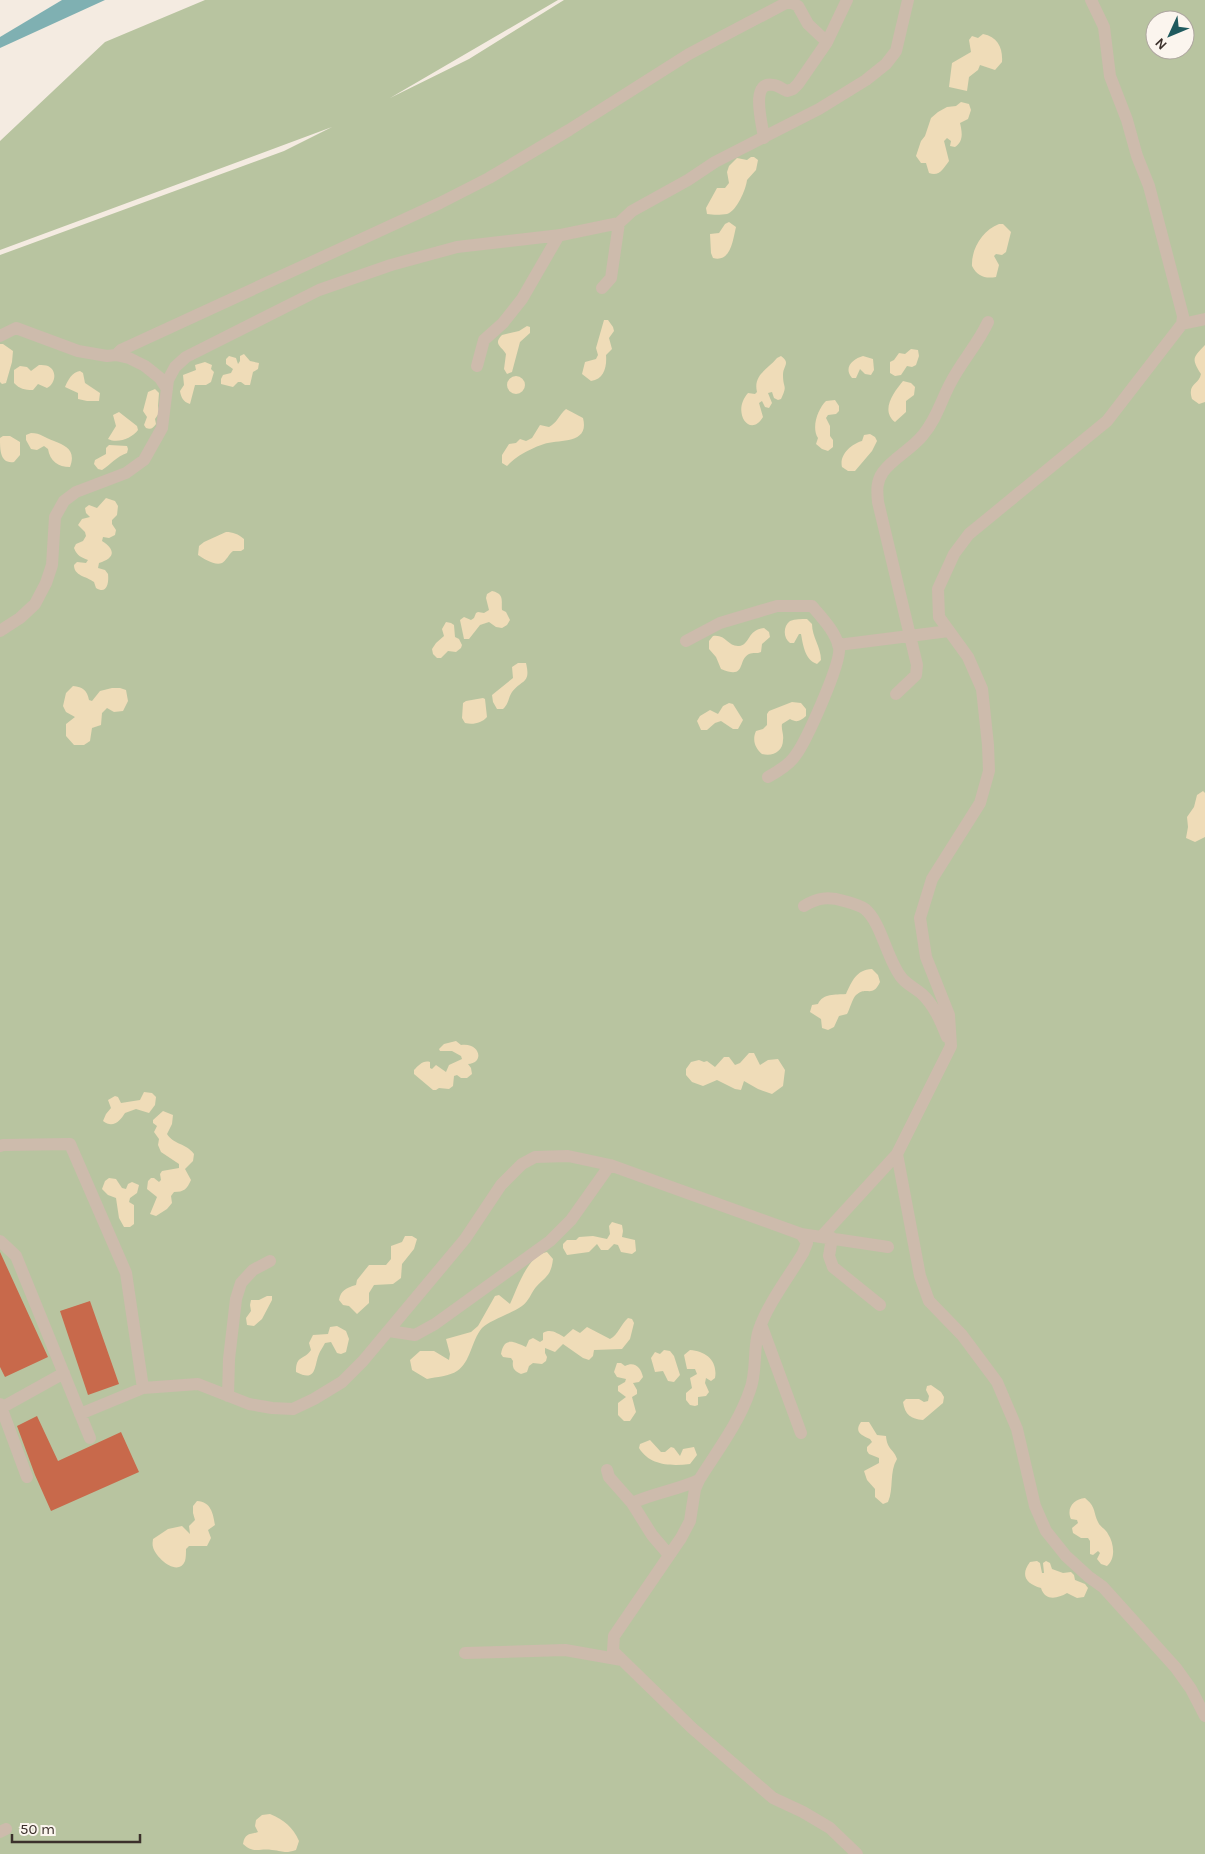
<svg xmlns="http://www.w3.org/2000/svg" width="1205" height="1854" font-family="Karla,sans-serif">
<rect width="100%" height="100%" fill="#f4ebe1"/>
<path fill="#b8c4a0" fill-rule="evenodd" d="M205,0H558L390,98L469,59L564,0H1205V1854H0V255L284,151L332,127L0,250V141L105,42ZM1155,20H1185V50H1155Z"/>
<path fill="#efdcb8" d="M983,34C998,37 1003,48 1002,62L995,70L980,65L978,70L969,77L967,91L949,87L952,63L971,52L969,40L972,36L978,38Z
M961,102L969,104L971,110L968,119L960,123C962,132 964,141 955,147L950,146L951,141L947,138L944,141L949,161C943,169 939,177 929,173L926,163H921L916,156L921,141L925,136L931,118L938,112L947,107L956,106Z
M751,157H754L758,160L756,170L747,180C746,189 737,211 727,214C721,215 713,215 707,214L706,208L717,188H725L729,183L727,172L729,166L737,158L747,160Z
M729,222L736,227C733,239 731,263 713,258L711,253L710,234L719,233L725,224Z
M999,224H1003L1011,232L1006,252L1002,255L996,254L994,256L999,265L996,277C985,279 977,276 972,266C971,249 983,230 999,224Z
M604,320H608L613,327L614,331L609,338L612,349L606,355C607,367 604,379 591,381L582,374L585,362L596,359L598,355L596,348Z
M527,326L530,327V333L520,342L512,372L507,374L504,369L506,354C501,346 493,344 502,335L519,331Z
M0,344H3L13,351L12,362L6,383L2,384L0,382Z
M1205,345V402L1199,404L1192,399C1187,383 1199,385 1201,374C1191,358 1193,358 1205,345Z
M911,349L918,350L919,356L916,365L912,367L907,366L901,375L895,376L890,373V362L894,360L899,353L905,354Z
M244,354L250,361L259,363L258,369L253,372L250,385H245L241,382H238L233,387L221,384V379L223,375L231,373L233,369L226,364V359L229,356L236,358L238,364L240,361V356Z
M781,356C791,363 783,366 783,375C783,389 788,384 781,399L778,400L774,398L772,392L768,393L772,403L769,408L765,407L762,401L759,403L763,417C750,439 731,412 748,393L755,394L757,392C753,375 767,370 777,358Z
M863,356L873,359L874,370L871,375L865,374L860,369L856,378H852C843,367 853,359 863,356Z
M205,362L212,365L211,369L214,372L211,382L206,385H195L190,404C183,402 181,397 180,391L184,385L183,375L196,370L195,365Z
M39,365C42,365 46,365 48,366C58,371 55,384 47,388L38,384L33,390C24,390 20,389 14,383V370L20,366L27,367L31,371Z
M80,371L83,373L85,383L100,393L99,401H87L78,399V393L65,387C68,380 72,372 80,371Z
M507 385a9 9 0 1 1 18 0a9 9 0 1 1-18 0Z
M903,381L911,383L915,387L914,395L906,401V412L895,422C880,410 894,392 903,381Z
M155,389L159,393L158,406L159,413L155,419L156,424C153,428 151,430 146,428L144,425L147,417L143,411L148,392Z
M835,400L839,406V411L836,414L828,415L826,418L830,426V436L833,440V447L828,451L822,449L816,444L818,438C811,427 818,409 826,401Z
M566,409L583,418C590,445 558,439 544,444C535,447 524,452 516,458C513,460 510,463 507,466L502,463V455L509,444L516,443L520,439L526,441L532,438L540,425L549,427C557,423 559,415 566,409Z
M119,412L137,426L138,430C132,438 118,444 108,439L116,426L113,415Z
M31,433C41,433 45,438 54,441C67,446 76,451 70,467C58,467 50,461 48,449L44,446L37,450L31,449L26,440V435Z
M870,434L875,437L877,441L872,451L855,471H848L842,467C839,455 851,444 862,441L864,435Z
M3,436H10L20,442V455L14,462C0,464 0,450 0,438Z
M109,445L127,446L128,449L127,453C117,456 110,465 102,470L98,469L94,464L95,460L106,454V448Z
M106,498L115,501L118,506L117,515L112,520V524L116,530L115,535L109,538L103,537L102,541C116,550 115,558 99,563L98,568L105,570L108,574C109,583 107,595 96,588L94,582C86,576 74,576 74,565L77,562L86,563L88,560C81,557 77,556 74,548L76,544L83,541L86,536L85,532L78,525L82,519L90,517L86,513L85,508L89,505L97,508Z
M226,532C233,532 238,534 244,539V549L241,551H233C229,554 226,561 222,563C215,566 204,559 198,555L199,546L204,542Z
M492,591C505,594 501,601 502,610L506,612L510,620L507,625L502,628L496,627L489,622L480,625L469,639H464L460,620L464,617L471,620L474,618L476,613L478,612L484,613L489,610L486,598L487,594Z
M807,619L812,624C812,637 821,647 821,660L817,664C805,660 803,645 801,634H799L794,643H790C783,638 783,626 790,621C795,619 802,619 807,619Z
M446,622L451,623L454,625L455,637L459,639L462,645L461,648L456,652L448,651L441,658H437L433,654L432,649L436,643L444,636L442,629Z
M764,628L769,632L770,637L762,644L761,652C757,654 753,652 749,654C737,660 747,680 721,669L716,657L709,649V641L713,636C726,634 728,647 739,646C750,645 747,630 764,628Z
M518,663H526C531,684 522,679 512,692C508,698 509,704 503,709H497L493,702L492,695L513,678L512,667Z
M73,686C83,687 87,690 89,700L92,701L100,691L112,688H120L126,690L128,701L123,711L114,712L107,708L102,713L101,725L92,728L90,741L84,745H74L66,736V724L75,717L66,712L63,706L66,693Z
M483,698L485,699L487,717C482,723 473,725 465,723L462,718L463,703L466,701Z
M792,702L801,703L806,709V716C800,721 797,723 790,719L782,724C781,730 784,734 783,740C783,751 773,757 762,754C755,748 752,740 756,731L763,729L767,725V714L769,711Z
M729,703L733,704L743,720L738,729H733L721,721L715,723L707,730H701L697,721L700,716L710,710L718,714L723,706Z
M1203,791L1205,793V837L1195,842L1186,838L1188,827L1187,817L1194,807L1197,795Z
M872,969L878,975L880,982C872,999 867,985 856,995C852,999 850,1009 847,1014L839,1016L834,1027L828,1030L822,1028L821,1019L810,1012L812,1005L818,1004C823,993 835,995 846,994C852,981 856,970 872,969Z
M456,1041L461,1045C480,1042 485,1063 468,1064L471,1068L472,1074L467,1078H461L457,1075L454,1076L453,1086L449,1089L439,1088L436,1090H433L414,1074V1070C419,1065 423,1060 430,1062V1068L432,1069L436,1065L446,1072L449,1065L462,1059L461,1056L452,1051H440L439,1049L444,1044Z
M749,1053H754L760,1065L768,1060L778,1059L785,1070L783,1086L772,1094L758,1089L744,1081L741,1090L735,1089L717,1080L703,1086L692,1082L686,1075V1069L691,1062L699,1060L704,1062L707,1061L715,1067L724,1057H729L735,1065L740,1063Z
M144,1092L152,1093L156,1097L155,1105L149,1113L136,1109L125,1113C120,1121 113,1129 103,1121L106,1114L111,1108L108,1100L115,1096L118,1097L121,1103L140,1100Z
M163,1111L173,1115L172,1124L167,1134C174,1145 186,1143 194,1154L193,1161L185,1169L191,1180C187,1189 184,1192 174,1192L171,1196L172,1203L167,1209L156,1216L150,1214L157,1197L147,1189L148,1181L151,1178H154L159,1182L161,1180L160,1174L162,1171L179,1168V1164L161,1152L158,1145L159,1139L154,1132L157,1126L153,1123V1120Z
M109,1178L116,1179L122,1188L126,1189L128,1184L132,1182L139,1185L137,1193L130,1198L129,1202L134,1205V1224L130,1227H124L119,1218L116,1198L108,1195L102,1189L105,1181Z
M612,1222L622,1225L623,1231L622,1237L635,1240L636,1251L632,1254L621,1252L618,1245L614,1244L608,1250H601L597,1244L589,1252L567,1255L563,1248V1244L567,1240H576L579,1237L593,1236L607,1239L610,1234L609,1226Z
M405,1236H412L417,1239L414,1249L402,1264L401,1278L393,1284L374,1285L369,1293V1303L357,1314L349,1306L343,1305L339,1300C341,1290 346,1288 356,1285L357,1280L369,1265H386L391,1259V1246L402,1242Z
M547,1252L553,1259C551,1276 546,1276 536,1287C531,1293 529,1301 522,1306C511,1314 490,1320 482,1328C471,1341 471,1362 457,1371C450,1376 436,1377 427,1379L412,1370L410,1360L420,1351H434L449,1360L450,1354L446,1339L471,1332L478,1326L495,1296L499,1295L510,1304C518,1287 527,1256 547,1252Z
M267,1296H272V1300L262,1319L254,1326L247,1325L246,1318L251,1311L250,1305L251,1300H259Z
M628,1318L632,1319L634,1323L630,1339L622,1349L594,1350L593,1356L589,1360L583,1358L563,1344L555,1352L545,1348V1353L547,1357L546,1361L542,1364L533,1363L529,1366L527,1372L521,1374C514,1371 512,1368 513,1361L511,1358L503,1357L501,1354C504,1336 514,1342 526,1347L529,1340L533,1338L540,1342L543,1340V1333C551,1328 558,1334 564,1337L573,1329L580,1333L587,1327L610,1339C618,1335 621,1324 628,1318Z
M337,1326L346,1331L349,1339L346,1352L341,1354L337,1353L331,1342L325,1343C323,1347 320,1351 319,1354C314,1366 317,1383 296,1372C296,1354 304,1361 311,1350L309,1343L313,1335L328,1334L330,1327Z
M664,1350L670,1351L674,1356L680,1375L674,1382L668,1381L663,1371L655,1372L651,1358L655,1352L660,1354Z
M690,1350C706,1351 718,1361 715,1378L711,1381L706,1378L705,1383L709,1392L706,1396L698,1397V1405L695,1406L690,1405L686,1400V1393L692,1388L690,1378L697,1374L695,1369H687L684,1355Z
M617,1363H621L625,1366C635,1361 641,1368 643,1377L639,1382L633,1383L637,1390V1394L632,1397L636,1412L630,1421H624L618,1415V1403L626,1397L618,1391V1386L625,1382L626,1379L617,1377L614,1372Z
M931,1385L941,1392L944,1397L943,1403L923,1420C911,1419 905,1415 903,1402L906,1399H919L924,1402L928,1401L929,1396L926,1390L927,1386Z
M861,1422H869L877,1435L886,1436C887,1450 894,1449 897,1459C889,1472 894,1488 888,1502L883,1504L875,1497V1489L867,1480L864,1471L879,1463V1458L869,1454L867,1451V1447L872,1442L870,1439C861,1435 854,1432 861,1422Z
M650,1440L661,1452H665L671,1447L674,1448L680,1456L683,1449L694,1447L697,1455L690,1464C671,1466 650,1466 639,1448L640,1444Z
M1085,1498C1096,1507 1093,1511 1098,1522C1100,1527 1106,1529 1108,1534C1114,1543 1116,1559 1107,1566L1101,1564L1097,1559L1100,1553L1098,1551L1093,1555L1090,1554V1541L1088,1538H1081L1073,1533L1072,1528L1078,1523L1077,1520L1071,1519C1066,1508 1074,1499 1085,1498Z
M197,1501C211,1502 213,1513 215,1525L208,1530L211,1538L207,1546H189L186,1549C186,1552 186,1558 185,1561C178,1578 155,1557 153,1547C152,1544 153,1541 153,1539L168,1529L182,1526L190,1534L189,1526L195,1520L193,1513V1506Z
M1037,1561L1040,1563L1042,1573H1044L1043,1563L1046,1561L1050,1563L1052,1569L1063,1573L1071,1572L1074,1575L1075,1580L1085,1584L1088,1588L1084,1597L1077,1598L1067,1593C1057,1599 1045,1601 1041,1588C1026,1584 1020,1575 1030,1562Z
M270,1814C284,1820 293,1827 299,1841L296,1850C284,1854 284,1851 272,1850C259,1848 254,1854 243,1844C245,1833 249,1835 258,1832L255,1826L256,1820L262,1815Z"/>
<path fill="#7fb0b2" d="M62,0H105L0,48V37Z"/>
<path fill="#c8694b" d="M0,1252L48,1357L5,1377L0,1367Z
M90,1301L119,1384L88,1395L60,1311Z
M37,1416L58,1461L121,1432L139,1472L51,1511L35,1475L17,1426Z"/>
<g fill="none" stroke-linecap="round" stroke-linejoin="round">
<path stroke="#cdbbac" stroke-width="12" d="M764,138C763,127 749,80 773,85C778,85 782,89 787,91L793,89L798,84L827,42L847,0
M602,288L611,278L619,223
M1182,324L1205,319
M0,336L16,328L78,351L107,356L116,355L129,358L145,366L160,378L167,389
M116,355L121,350L440,203L489,178L569,130L689,54L786,3H792L798,6L808,24L827,42
M477,366L484,340L503,323L522,299L559,235
M0,631L20,618L35,604L46,583L52,565L55,517L64,501L76,492L126,473L144,460L162,428L168,380L175,367L186,357L319,290L391,265L457,247L561,235L619,223L632,211L688,180L715,162L819,109L866,80L886,64L896,51L908,0
M686,641L720,623L777,606H812C822,618 835,631 839,647C842,662 806,742 795,756C789,765 777,772 768,777
M838,645L949,631
M896,694L916,675L917,665L878,502C877,491 876,482 883,472C893,458 912,449 923,435C937,418 940,403 950,384C961,362 978,344 988,322
M804,906C817,898 828,896 844,901C851,903 859,905 865,909C881,922 887,959 901,977C906,984 915,988 922,994C934,1005 941,1022 947,1037
M0,1146L3,1145L70,1144L126,1273L143,1388L80,1414
M897,1154L920,1276L929,1301L962,1335L997,1382L1017,1429L1035,1506L1046,1531L1066,1556L1089,1577L1103,1587L1176,1668L1191,1689L1205,1716
M801,1234L807,1243L803,1253C788,1278 766,1306 758,1333C753,1352 757,1372 750,1390C739,1423 717,1451 699,1480L695,1489L690,1521L681,1538L614,1636L613,1651L692,1728L773,1798L803,1812L830,1828L857,1854
M821,1237L897,1154L951,1046L949,1015L926,957L920,918L932,879L980,803L989,771L988,745L982,689L968,657L939,617L938,589L954,554L969,534L1107,421L1182,324L1183,316L1149,186L1137,156L1127,120L1110,76L1104,27L1091,0
M832,1238L829,1256L833,1267L880,1305
M0,1241L16,1256L90,1438
M761,1324L801,1433
M389,1331L415,1335L435,1324L550,1241L571,1220L610,1165
M143,1388L198,1384L249,1404L272,1408L293,1409L314,1399L342,1382L363,1361L465,1239L501,1185L522,1164L535,1157L568,1156L610,1165L801,1234L888,1247
M228,1396L229,1359L236,1299L241,1283L253,1270L270,1261
M0,1404L27,1477
M1,1408L64,1373
M607,1470L609,1477L632,1503L652,1535L669,1555
M632,1503C654,1493 677,1490 699,1480
M465,1653L565,1650L622,1660
M0,1832L6,1829"/>
</g>
<g transform="translate(1170 35) rotate(226)"><circle r="24" fill="#fbf5ee" stroke="#aea6a0"/>
<path d="M0-4L9 19L0 12L-9 19Z" fill="#1f5a5e"/>
<text y="-8" font-size="14" font-weight="bold" text-anchor="middle" fill="#3b302b">N</text>
</g>
<path d="M12 1834v8h128v-8" fill="none" stroke="#3b302b" stroke-width="2.5"/>
<text x="20" y="1834" font-size="15" fill="#3b302b" stroke="#fbf5ee" stroke-width="4" paint-order="stroke">50 m</text>
</svg>
